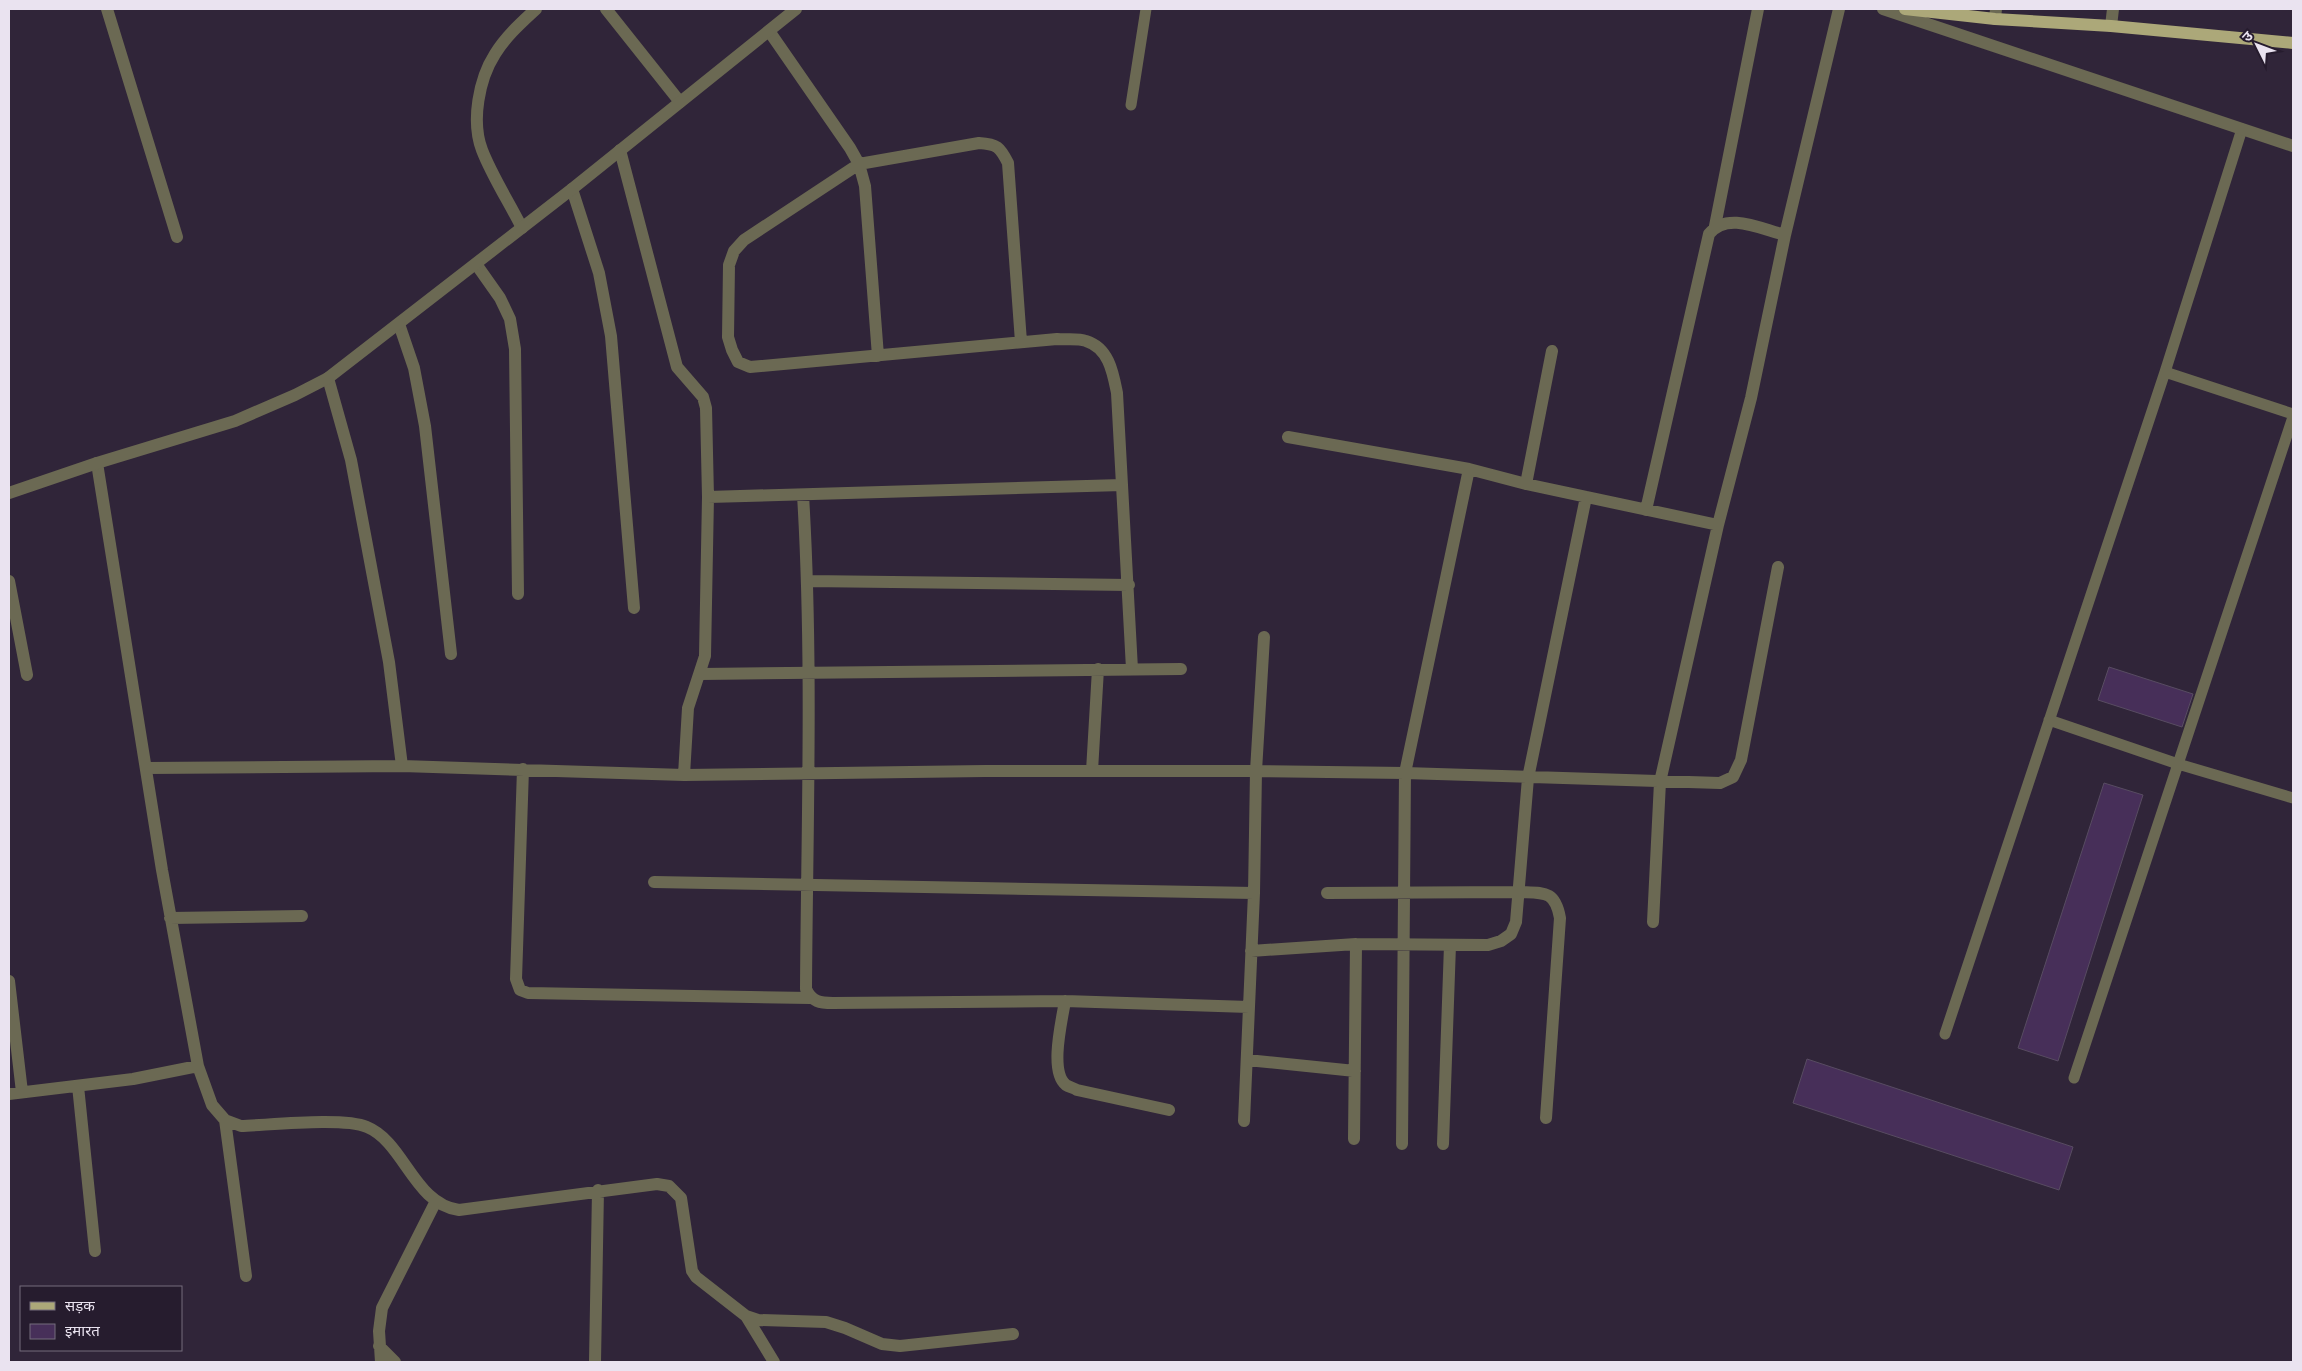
<svg xmlns="http://www.w3.org/2000/svg" width="2302" height="1371" font-family="'DejaVu Sans','Noto Sans Devanagari',sans-serif">
<rect width="100%" height="100%" fill="#302539"/>
<path fill="#472f59" stroke="#584c62" d="M2109,667L2193,694L2182,727L2098,700Z
M2104,783L2143,795L2058,1061L2018,1048Z
M1807,1059L2073,1147L2059,1190L1793,1103Z"/>
<g fill="none" stroke-linecap="round" stroke-linejoin="round">
<path stroke="#6b6953" stroke-width="11" d="M1131,105L1146,9
M2165,372L2293,414
M2049,720L2178,764L2293,798
M1945,1034L2165,372L2242,129
M2074,1078L2293,417"/>
<path stroke="#6b6953" stroke-width="12" d="M107,9L177,237
M606,9L680,102
M1995,19L1996,9
M2111,26L2113,9
M769,31L850,148L859,164L865,186L878,356
M620,150L677,367L703,397L706,408L708,497L705,656L688,708L684,775
M572,189L599,273L611,336L634,608
M1715,226L1758,9
M522,228C509,202 492,176 482,150C471,121 479,79 495,54C506,36 522,22 536,9
M476,264L500,298L510,319L515,349L518,594
M399,324L414,368L425,426L451,654
M1021,342L1008,163C1000,147 997,144 979,143L859,164L744,240L734,251L729,265L728,337L732,350L738,362L750,367L1057,339C1066,340 1078,338 1086,341C1109,348 1113,373 1117,393L1132,669
M328,378L351,460L389,662L402,766
M1288,437L1469,469L1526,484L1718,525
M97,463L162,870L198,1066L212,1105L225,1120L241,1126C270,1125 344,1117 367,1127C404,1142 414,1204 459,1210L657,1184L669,1186L681,1198L692,1271L696,1277L746,1316L758,1320L826,1322L845,1328L882,1344L900,1346L1013,1334
M1526,484L1552,351
M803,495C813,660 807,825 806,989C812,1002 820,1003 833,1003L1065,1001L1249,1007
M708,497L1122,485
M1646,510L1709,234C1727,211 1761,229 1785,235
M9,581L27,675
M808,581L1129,585
M701,674L1181,669
M147,768L402,766L684,775L985,771H1256L1405,773L1720,783L1733,777L1741,760L1778,567
M523,769L516,979L520,990L528,993L810,998
M1092,771L1098,669
M654,882L1254,893
M1327,893L1519,892C1544,893 1555,890 1560,918L1546,1118
M170,918L302,916
M1653,922L1660,782L1718,525L1751,398L1785,235L1839,9
M1251,951L1356,944L1488,945L1501,941L1511,934L1516,922L1528,778L1586,497
M9,981L22,1092
M1065,1001C1062,1020 1049,1072 1066,1085C1069,1087 1074,1088 1077,1090L1169,1110
M1247,1060L1355,1071
M78,1086L95,1251
M9,1094L133,1079L198,1066
M225,1120L246,1276
M1244,1121L1254,893L1256,771L1264,637
M1354,1139L1356,944
M1402,1144L1405,773L1469,469
M1443,1144L1450,945
M746,1316L774,1362
M379,1346L395,1362
M381,1362L379,1331L382,1308L436,1201
M595,1362L598,1190"/>
<path stroke="#6b6953" stroke-width="12" d="M1883,9L2293,146
M9,493L97,463L235,421L295,395L328,378L572,189L796,9"/>
<path stroke="#aca879" stroke-width="12" d="M1905,9L1995,19L2111,26L2293,43"/>
</g>
<rect width="2302" height="1371" fill="none" stroke="#eae3f0" stroke-width="20"/>
<rect x="20" y="1286" width="162" height="65" fill="#261c2e" stroke="#746c7c"/>
<rect x="30" y="1302" width="25" height="8" fill="#aca879" stroke="#746c7c"/>
<text x="65" y="1311" font-size="15" fill="#eae3f0">सड़क</text>
<rect x="30" y="1324" width="25" height="15" fill="#472f59" stroke="#746c7c"/>
<text x="65" y="1336" font-size="15" fill="#eae3f0">इमारत</text>
<g transform="translate(2257 45) rotate(312)" stroke="#261c2e" stroke-width="4" paint-order="stroke">
<path d="M0-4L9 19L0 12L-9 19Z" fill="#eae3f0"/>
<text y="-8" font-size="14" font-weight="bold" text-anchor="middle" fill="#eae3f0">उ</text>
</g>
</svg>
